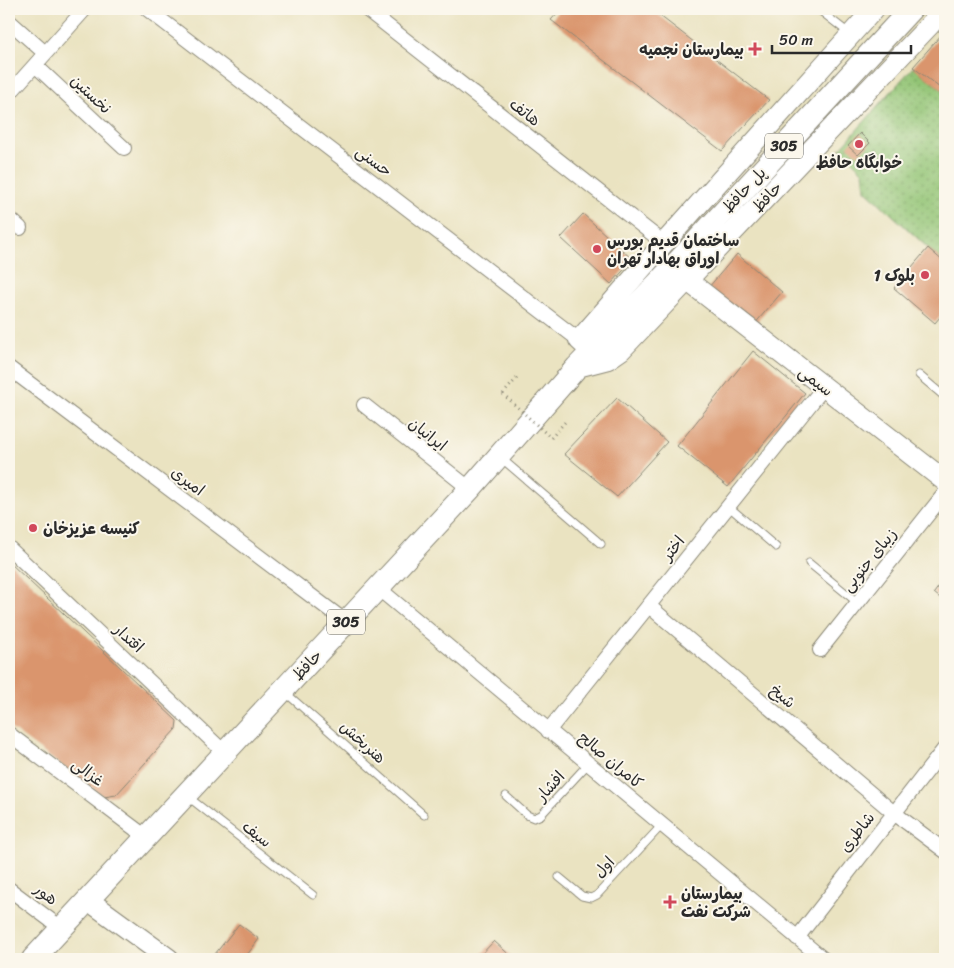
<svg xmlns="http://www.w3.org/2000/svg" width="954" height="968" font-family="Sriracha,'Playpen Sans Arabic',sans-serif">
<defs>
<pattern id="grass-dots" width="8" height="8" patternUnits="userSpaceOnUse" patternTransform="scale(1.25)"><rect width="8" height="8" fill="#92c474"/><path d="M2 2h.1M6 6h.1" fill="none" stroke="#779f5f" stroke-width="1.8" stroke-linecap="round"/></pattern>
</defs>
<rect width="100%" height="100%" fill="#fbf7ec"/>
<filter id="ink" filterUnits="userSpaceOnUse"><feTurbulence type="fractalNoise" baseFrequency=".02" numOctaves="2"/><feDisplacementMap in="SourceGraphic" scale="10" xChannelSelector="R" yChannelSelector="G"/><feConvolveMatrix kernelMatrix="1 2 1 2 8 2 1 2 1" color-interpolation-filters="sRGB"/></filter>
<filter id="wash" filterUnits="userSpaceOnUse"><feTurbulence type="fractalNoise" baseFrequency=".0096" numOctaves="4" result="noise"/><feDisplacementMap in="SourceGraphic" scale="20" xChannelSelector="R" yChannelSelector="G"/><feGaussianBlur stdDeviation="1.12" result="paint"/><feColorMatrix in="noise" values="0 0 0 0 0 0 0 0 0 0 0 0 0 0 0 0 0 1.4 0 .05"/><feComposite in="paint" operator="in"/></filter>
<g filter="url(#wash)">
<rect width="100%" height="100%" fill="#eae3c1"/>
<path fill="url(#grass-dots)" stroke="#5e7850" d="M913,67L945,92V263L928,248L865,190L863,172L840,149Z"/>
<g id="blocks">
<path fill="#da956d" d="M561,9H651L769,100L722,151L551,20Z
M942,34L945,36V92L913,67Z
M860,133L870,143L858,155L848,146Z
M583,214L633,260L611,284L561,238Z
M928,248L945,263V311L935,323L894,288Z
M737,254L782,292L753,326L708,288Z
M753,351L805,393L728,487L677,446Z
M617,398L667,442L617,497L564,454Z
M9,562L177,721L176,729L116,795L104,797L9,727Z
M945,578V602L934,593Z
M239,924L259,939L244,959H211Z
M494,941L514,959H477Z"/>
</g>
</g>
<g filter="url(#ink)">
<use href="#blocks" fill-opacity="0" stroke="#8a8776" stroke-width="1"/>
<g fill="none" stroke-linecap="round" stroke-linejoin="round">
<g stroke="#8a8776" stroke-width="9">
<path id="lane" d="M818,9L850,34
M919,375L945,397
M501,458L601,544
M728,506L776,547
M809,563L858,603
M286,693L424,815
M187,796L313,895
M506,796L527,815L534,818L541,815L588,764
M559,877L582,896L591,898L597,895L662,825"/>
</g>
<g stroke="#8a8776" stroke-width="16">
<path id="street" d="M147,9L579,340
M366,9L664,243
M9,21L45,53
M35,65L124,148
M9,94L85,9
M9,218L20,228
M9,368L346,622
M364,405L470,489
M9,548L225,753
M378,588L823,959
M649,606L894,813L945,851
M820,650L945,493
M548,731L824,387
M9,734L146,837
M9,889L61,928
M797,938L945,748"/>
</g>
<g stroke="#8a8776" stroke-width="22">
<path id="secondary" d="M688,281L945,481
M592,352L579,340L664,243L874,9
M577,367L608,359L621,350L945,9
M88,900L169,959"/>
</g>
<g stroke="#8a8776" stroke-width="24">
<path id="primary" d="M33,959L470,489L577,367L658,283L911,9"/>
</g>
<path stroke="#8a8776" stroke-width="3" stroke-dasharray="1 4" stroke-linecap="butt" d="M503,394L517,378
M551,438L565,422"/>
<use href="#lane" stroke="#fff" stroke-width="7"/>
<use href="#street" stroke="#fff" stroke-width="14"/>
<use href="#secondary" stroke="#fff" stroke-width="20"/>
<use href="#primary" stroke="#fff" stroke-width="22"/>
<path stroke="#8a8776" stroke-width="3" stroke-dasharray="1 4" stroke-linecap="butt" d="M503,394L551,438"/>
</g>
</g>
<g fill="#d1495b" stroke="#fbf7ec" stroke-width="2">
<path d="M752.5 41.5h5v5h5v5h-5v5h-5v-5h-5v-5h5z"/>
<circle cx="859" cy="144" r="5"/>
<circle cx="597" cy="249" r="5"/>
<circle cx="925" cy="275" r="5"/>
<circle cx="33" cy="528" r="5"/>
<path d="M667.5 894.5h5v5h5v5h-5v5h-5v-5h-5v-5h5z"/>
</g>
<g text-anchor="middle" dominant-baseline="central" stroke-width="4" stroke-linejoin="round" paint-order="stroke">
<g fill="#fbf7ec" stroke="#696865" stroke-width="1">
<rect x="765" y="133.5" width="38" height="25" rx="4"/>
<rect x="327" y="609.5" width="38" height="25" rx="4"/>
</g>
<g font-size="15" font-weight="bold" fill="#2b2b2b">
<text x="784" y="146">305</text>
<text x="346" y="622">305</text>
</g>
<g font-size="16" font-weight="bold" fill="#2b2b2b" stroke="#fbf7ec" text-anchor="start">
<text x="744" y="49" text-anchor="end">بیمارستان نجمیه</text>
<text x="859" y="162" text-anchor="middle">خوابگاه حافظ</text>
<text x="607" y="240">ساختمان قدیم بورس<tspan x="607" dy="18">اوراق بهادار تهران</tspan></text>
<text x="915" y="275" text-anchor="end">بلوک 1</text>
<text x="43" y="528">کنیسه عزیزخان</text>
<text x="681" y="893">بیمارستان<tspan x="681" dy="18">شرکت نفت</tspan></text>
</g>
<g font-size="16" fill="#2b2b2b" stroke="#fbf7ec">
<text transform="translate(91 94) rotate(43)">نخستین</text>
<text transform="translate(525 112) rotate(38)">هاتف</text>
<text transform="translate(374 161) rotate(37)">حسنی</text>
<text transform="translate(744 190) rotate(-47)">پل حافظ</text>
<text transform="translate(767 197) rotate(-47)">حافظ</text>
<text transform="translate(816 381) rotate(38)">سیمی</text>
<text transform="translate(428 434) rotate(38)">ایرانیان</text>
<text transform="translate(188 481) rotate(37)">امیری</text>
<text transform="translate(673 548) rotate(-51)">اختر</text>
<text transform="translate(869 560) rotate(-51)">زیبای جنوبی</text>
<text transform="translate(129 638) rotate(43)">اقتدار</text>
<text transform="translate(307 665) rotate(-47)">حافظ</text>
<text transform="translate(783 696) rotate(40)">شیخ</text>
<text transform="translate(363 742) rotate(42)">هنربخش</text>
<text transform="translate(611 760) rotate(40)">کامران صالح</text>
<text transform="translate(88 772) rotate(37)">غزالی</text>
<text transform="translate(550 786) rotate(-48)">افشار</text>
<text transform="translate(857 832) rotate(-52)">شاطری</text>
<text transform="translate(257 834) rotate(38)">سیف</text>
<text transform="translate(604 867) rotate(-47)">اول</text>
<text transform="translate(46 894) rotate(37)">هور</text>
</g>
</g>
<rect width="954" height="968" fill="none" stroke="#fbf7ec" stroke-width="30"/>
<path d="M772 45v8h139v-8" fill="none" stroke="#2b2b2b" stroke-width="2.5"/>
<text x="779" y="45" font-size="15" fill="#2b2b2b" stroke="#fbf7ec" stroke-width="4" paint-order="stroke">50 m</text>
</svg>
